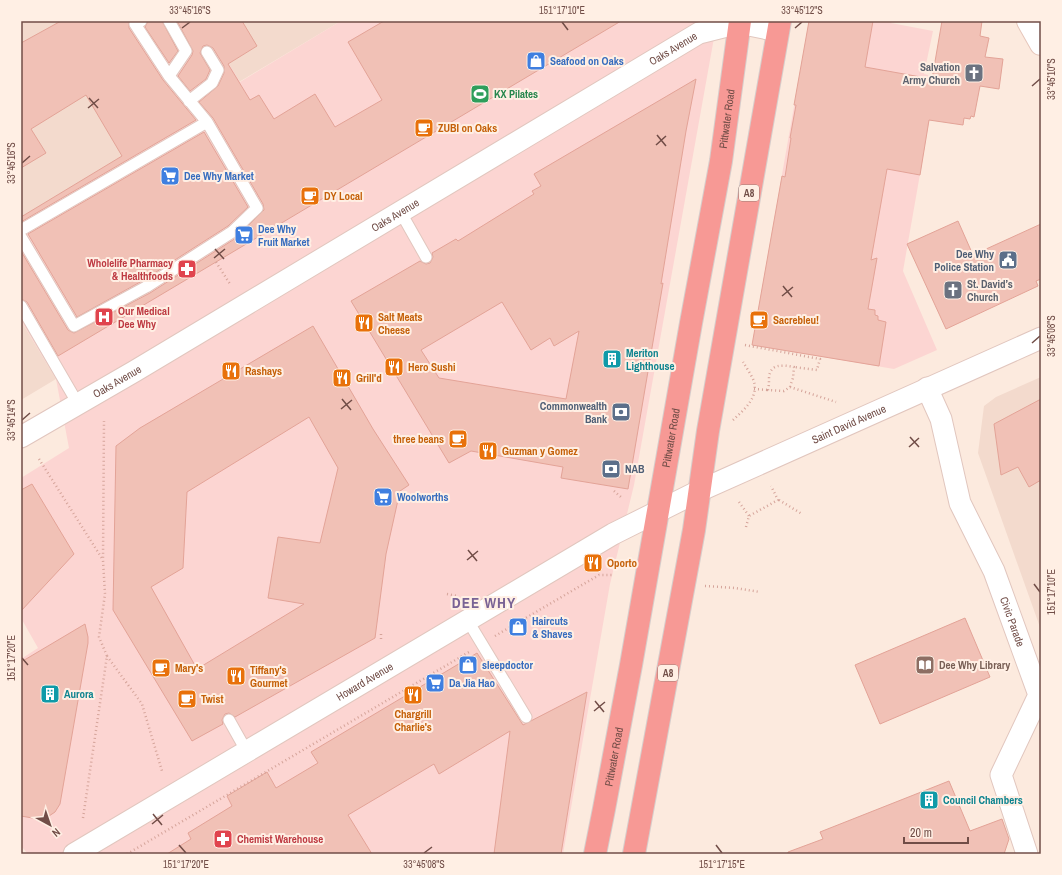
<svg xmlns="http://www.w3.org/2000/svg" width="1062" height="875" font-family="'Archivo Narrow',sans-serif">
<rect width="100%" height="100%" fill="#fceade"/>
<path fill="#f3dacd" d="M21,21H89L156,136L21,217Z
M203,21H341L239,82Z
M21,321L56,379L21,400Z
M1041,377V630L978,453L984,406L996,397Z"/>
<path fill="#fcd5d2" d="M89,21H203L240,82L341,21H717L634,485L610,584L563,854H28L21,846V659L38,648L21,618V478L69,448L56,379L21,321V217L156,136Z
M809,21H892L891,23L933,31L924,74L937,77L903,271L937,350L894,369L752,345Z"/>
<path fill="#f1c1b6" stroke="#e3a397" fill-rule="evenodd" d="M61,21H129V28L163,80L196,120L21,222V217L122,156L86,95L31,129L46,153L21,168V43Z
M148,21H162L178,51L169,63L145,27Z
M177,21H242L257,46L228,64L250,100L259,95L274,119L315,94L335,127L382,100L348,42L384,21H621L58,356L27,302L21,299V251L68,330L74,333L150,293L236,238L264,210L263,204L213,118L199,102L218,86L224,73V66L213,48L207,45L203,46L200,53L210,70L206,79L190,91L178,76L192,55L193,51Z
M809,21H873L865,67L932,79L942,21H982L980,36L989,38L985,57L1003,59L999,89L980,86L974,117L971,116L970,119L964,118L963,125L929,120L920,175L887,169L871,260L877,258L868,309L875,310V315L878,316V320L886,322L879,366L752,345L782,176L785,177L791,138H790L796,105H794Z
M696,79L686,131L661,284L663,283L628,489L561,478L563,467L471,451L449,463L351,301L420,261L426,264L430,263L433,257L432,253L456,239L458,241L534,194L532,191L541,186L534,174ZM502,302L531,350L550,338L554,346L579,331L566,399L439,378L421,350Z
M204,132L248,207L228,226L142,281L77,317L28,234Z
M958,221L973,255L1041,224V279L1036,281L1038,286L946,329L907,244Z
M313,326L373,429L409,485L400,491L386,554L375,638L235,717L229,713L225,714L222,720L223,724L192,741L113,610L116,446L140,428ZM309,417L338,468L320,543L278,537L268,598L304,604L197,669L151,587L183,568L187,492Z
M1041,399V480L1029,487L1018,467L1001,475L994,424Z
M32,484L74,554L21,611V490Z
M965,618L990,677L880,724L855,665Z
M85,624L88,637V643L60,804L55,812L46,818L38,819L21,816V662Z
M477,653L523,725L587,692L561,854H494L510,731L439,774L434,764L348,815L372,854H167L191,839L188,833L232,806L227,796L267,772L276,788L318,763L311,752Z
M949,781L970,831L1002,819L1009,839L1004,854H788V852L823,839L820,832Z"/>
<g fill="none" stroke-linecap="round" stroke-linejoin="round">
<g stroke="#e1c6be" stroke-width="13">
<path id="lane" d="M141,21L135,24L169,76L207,122
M169,76L186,51L169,21
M189,101L212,83L218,70L207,52
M400,211L426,257
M21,230L207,122L257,208L232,232L146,287L74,326L21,237
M21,306L78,404
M468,621L526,717
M229,720L247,752"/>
</g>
<g stroke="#e1c6be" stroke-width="23">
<g id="street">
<path id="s1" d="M927,388L941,419L960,503L994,571L1039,695L1001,775L1027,854"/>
<path id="s2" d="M21,437L135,371L699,33L739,23L778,31"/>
<path id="s3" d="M74,854L613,534L699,491L1041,338"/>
</g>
</g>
<g stroke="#e6c6bb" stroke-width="24">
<path id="secondary" d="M1028,21L1041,44"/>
</g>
<g stroke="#d7cdcb" stroke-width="24">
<g id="highway">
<path id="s4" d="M595,854L604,809L631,665L691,323L721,161L740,21"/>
<path d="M634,854L694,530L708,431L780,21"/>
</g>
</g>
<path stroke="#d5a49a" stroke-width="2.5" stroke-dasharray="1 3" stroke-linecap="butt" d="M216,262L230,284
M745,345L820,359L817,370L794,367
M790,387L793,378L794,367C783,365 770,363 769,378C769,382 769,386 768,390L784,391L790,387L836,402
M754,389L768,390
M733,420C745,409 760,396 753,379C750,373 746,367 743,362
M39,459L103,560
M614,491L622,498
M779,500L802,514
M739,502L749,516
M746,527L749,516L778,500L771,486
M705,586L735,588L760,592
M447,594L457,596
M381,634V641
M495,636L599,575H614
M107,656L142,704L162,771
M83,818L107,656L99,637L105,594L103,560L104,421
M127,854L469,652"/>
<use href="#lane" stroke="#fff" stroke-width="11"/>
<use href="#street" stroke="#fff" stroke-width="21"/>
<use href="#secondary" stroke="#fff" stroke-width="22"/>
<use href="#highway" stroke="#f79995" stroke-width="22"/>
</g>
<path fill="none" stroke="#714d47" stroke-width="1.5" d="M562,22L568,30M182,28L190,22M795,28L802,22M1032,86L1040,79M89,98L98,108M88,108L99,99M657,135L666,146M656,145L666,136M22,163L30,156M215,249L224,259M214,258L225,249M783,286L792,297M782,296L793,287M1032,343L1040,336M342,399L351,410M341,409L352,400M22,420L30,413M910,437L919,447M909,447L919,438M468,550L477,561M467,560L478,551M1034,584L1040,592M22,658L28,665M595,701L604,712M594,711L605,702M153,814L162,825M152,824L163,815M179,845L186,853M716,845L722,853M424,853L432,847"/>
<defs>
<g id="shop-square" transform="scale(1)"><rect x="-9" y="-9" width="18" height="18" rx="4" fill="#3f7fe0" stroke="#ffefe4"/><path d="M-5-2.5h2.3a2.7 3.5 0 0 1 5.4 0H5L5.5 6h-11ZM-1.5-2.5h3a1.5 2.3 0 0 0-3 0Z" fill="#fff"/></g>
<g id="church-square" transform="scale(1)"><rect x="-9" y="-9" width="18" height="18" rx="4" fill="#6b7280" stroke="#ffefe4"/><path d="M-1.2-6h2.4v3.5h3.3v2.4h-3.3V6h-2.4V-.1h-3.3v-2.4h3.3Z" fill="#fff"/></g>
<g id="stadium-square" transform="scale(1)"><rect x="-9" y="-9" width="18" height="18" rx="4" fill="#2e9e5b" stroke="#ffefe4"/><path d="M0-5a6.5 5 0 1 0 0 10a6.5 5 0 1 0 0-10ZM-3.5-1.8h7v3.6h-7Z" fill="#fff"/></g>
<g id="cafe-square" transform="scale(1)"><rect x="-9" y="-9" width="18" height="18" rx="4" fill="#e8710a" stroke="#ffefe4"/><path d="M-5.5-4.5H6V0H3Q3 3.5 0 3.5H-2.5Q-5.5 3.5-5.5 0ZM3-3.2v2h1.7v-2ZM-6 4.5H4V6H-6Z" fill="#fff"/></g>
<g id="supermarket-square" transform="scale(1)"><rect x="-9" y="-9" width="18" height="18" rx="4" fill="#3f7fe0" stroke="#ffefe4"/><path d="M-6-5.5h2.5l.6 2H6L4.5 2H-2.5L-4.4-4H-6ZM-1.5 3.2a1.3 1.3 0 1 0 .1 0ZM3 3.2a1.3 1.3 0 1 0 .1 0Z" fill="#fff"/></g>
<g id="civic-square" transform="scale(1)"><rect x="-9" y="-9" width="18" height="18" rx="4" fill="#5c6f8a" stroke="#ffefe4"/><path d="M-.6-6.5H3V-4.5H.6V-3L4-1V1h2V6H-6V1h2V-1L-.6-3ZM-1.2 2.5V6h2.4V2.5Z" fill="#fff"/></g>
<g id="pharmacy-square" transform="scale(1)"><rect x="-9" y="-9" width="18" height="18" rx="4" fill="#e0444e" stroke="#ffefe4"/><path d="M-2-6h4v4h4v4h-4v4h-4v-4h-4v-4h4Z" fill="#fff"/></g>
<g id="hospital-square" transform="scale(1)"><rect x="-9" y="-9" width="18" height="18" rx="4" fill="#e0444e" stroke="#ffefe4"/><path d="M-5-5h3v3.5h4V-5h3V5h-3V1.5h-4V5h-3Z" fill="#fff"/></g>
<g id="restaurant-square" transform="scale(1)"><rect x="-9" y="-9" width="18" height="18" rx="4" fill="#e8710a" stroke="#ffefe4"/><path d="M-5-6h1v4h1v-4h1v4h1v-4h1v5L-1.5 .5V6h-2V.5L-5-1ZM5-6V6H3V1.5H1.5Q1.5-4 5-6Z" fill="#fff"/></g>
<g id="building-square" transform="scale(1)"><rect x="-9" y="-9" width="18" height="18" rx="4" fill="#0f9aa8" stroke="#ffefe4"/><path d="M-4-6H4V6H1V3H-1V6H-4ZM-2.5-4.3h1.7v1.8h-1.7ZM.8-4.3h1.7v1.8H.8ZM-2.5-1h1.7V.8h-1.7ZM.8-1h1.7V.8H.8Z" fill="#fff"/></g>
<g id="bank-square" transform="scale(1)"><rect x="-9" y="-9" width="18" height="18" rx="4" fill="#5c6f8a" stroke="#ffefe4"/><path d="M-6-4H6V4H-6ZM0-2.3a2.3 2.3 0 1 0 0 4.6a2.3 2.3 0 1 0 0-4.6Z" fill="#fff"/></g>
<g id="library-square" transform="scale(1)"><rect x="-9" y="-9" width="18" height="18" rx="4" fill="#8d6e63" stroke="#ffefe4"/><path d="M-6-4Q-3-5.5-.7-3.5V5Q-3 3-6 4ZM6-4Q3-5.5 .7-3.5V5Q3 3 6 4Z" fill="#fff"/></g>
</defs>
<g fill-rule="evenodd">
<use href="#shop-square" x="536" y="61"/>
<use href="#church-square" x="974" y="73"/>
<use href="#stadium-square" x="480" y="94"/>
<use href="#cafe-square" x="424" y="128"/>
<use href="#supermarket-square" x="170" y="176"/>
<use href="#cafe-square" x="310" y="196"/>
<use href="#supermarket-square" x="244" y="235"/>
<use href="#civic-square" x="1008" y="260"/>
<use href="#pharmacy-square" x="187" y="269"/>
<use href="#church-square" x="953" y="290"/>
<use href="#hospital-square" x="104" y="317"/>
<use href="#cafe-square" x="759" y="320"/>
<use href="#restaurant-square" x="364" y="323"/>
<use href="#building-square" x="612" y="359"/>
<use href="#restaurant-square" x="394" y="367"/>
<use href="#restaurant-square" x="231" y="371"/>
<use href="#restaurant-square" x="342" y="378"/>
<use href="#bank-square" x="621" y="412"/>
<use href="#cafe-square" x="458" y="439"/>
<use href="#restaurant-square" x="488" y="451"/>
<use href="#bank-square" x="611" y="469"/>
<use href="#supermarket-square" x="383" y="497"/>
<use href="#restaurant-square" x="593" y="563"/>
<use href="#shop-square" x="518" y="627"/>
<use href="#shop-square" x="468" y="665"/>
<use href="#library-square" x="925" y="665"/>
<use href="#cafe-square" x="161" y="668"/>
<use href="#restaurant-square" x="236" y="676"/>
<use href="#supermarket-square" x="435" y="683"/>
<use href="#building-square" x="50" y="694"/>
<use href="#restaurant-square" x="413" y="695"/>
<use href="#cafe-square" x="187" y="699"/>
<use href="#building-square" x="929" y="800"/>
<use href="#pharmacy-square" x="223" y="839"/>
</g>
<g text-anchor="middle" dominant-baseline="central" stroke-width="4" stroke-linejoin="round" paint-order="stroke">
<g fill="#ffefe4" stroke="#9c7e76" stroke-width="1">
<rect x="739" y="185" width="20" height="16" rx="3"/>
<rect x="658" y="665" width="20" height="16" rx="3"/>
</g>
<g font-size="10" font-weight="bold" fill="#714d47">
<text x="749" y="193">A8</text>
<text x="668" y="673">A8</text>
</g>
<g font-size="11" fill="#714d47" stroke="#ffefe4">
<text stroke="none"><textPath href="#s2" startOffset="759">Oaks Avenue</textPath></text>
<text stroke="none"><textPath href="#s4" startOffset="747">Pittwater Road</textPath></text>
<text stroke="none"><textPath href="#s2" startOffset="435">Oaks Avenue</textPath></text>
<text stroke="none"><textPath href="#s2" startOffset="111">Oaks Avenue</textPath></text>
<text stroke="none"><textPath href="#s3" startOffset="887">Saint David Avenue</textPath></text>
<text stroke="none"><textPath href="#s4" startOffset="423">Pittwater Road</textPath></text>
<text stroke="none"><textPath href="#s1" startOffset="250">Civic Parade</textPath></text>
<text stroke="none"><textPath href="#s3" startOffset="338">Howard Avenue</textPath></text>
<text stroke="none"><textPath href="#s4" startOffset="99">Pittwater Road</textPath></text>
</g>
<g font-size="11" font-weight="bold" fill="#366cbe" stroke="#ffefe4" text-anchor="start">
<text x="550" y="61">Seafood on Oaks</text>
<text x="184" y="176">Dee Why Market</text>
<text x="258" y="229">Dee Why<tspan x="258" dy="13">Fruit Market</tspan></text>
<text x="397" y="497">Woolworths</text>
<text x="532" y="621">Haircuts<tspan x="532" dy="13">&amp; Shaves</tspan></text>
<text x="482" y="665">sleepdoctor</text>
<text x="449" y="683">Da Jia Hao</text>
</g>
<g font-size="11" font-weight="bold" fill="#5b616d" stroke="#ffefe4" text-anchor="end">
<text x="960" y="67">Salvation<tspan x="960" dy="13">Army Church</tspan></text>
<text x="967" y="284" text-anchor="start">St. David’s<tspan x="967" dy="13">Church</tspan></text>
</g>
<g font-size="11" font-weight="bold" fill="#27864d" stroke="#ffefe4" text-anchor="start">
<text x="494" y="94">KX Pilates</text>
</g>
<g font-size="11" font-weight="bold" fill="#c56008" stroke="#ffefe4" text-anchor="start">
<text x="438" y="128">ZUBI on Oaks</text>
<text x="324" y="196">DY Local</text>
<text x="378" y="317">Salt Meats<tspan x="378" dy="13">Cheese</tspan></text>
<text x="773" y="320">Sacrebleu!</text>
<text x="408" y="367">Hero Sushi</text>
<text x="245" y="371">Rashays</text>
<text x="356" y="378">Grill'd</text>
<text x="444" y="439" text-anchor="end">three beans</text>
<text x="502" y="451">Guzman y Gomez</text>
<text x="607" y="563">Oporto</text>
<text x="175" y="668">Mary's</text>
<text x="250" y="670">Tiffany's<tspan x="250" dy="13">Gourmet</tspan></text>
<text x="201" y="699">Twist</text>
<text x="413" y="714" text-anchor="middle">Chargrill<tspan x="413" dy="13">Charlie's</tspan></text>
</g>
<g font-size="11" font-weight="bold" fill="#4e5e75" stroke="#ffefe4" text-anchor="end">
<text x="994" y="254">Dee Why<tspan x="994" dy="13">Police Station</tspan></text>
<text x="607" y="406">Commonwealth<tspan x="607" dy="13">Bank</tspan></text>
<text x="625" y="469" text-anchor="start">NAB</text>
</g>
<g font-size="11" font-weight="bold" fill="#be3a42" stroke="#ffefe4" text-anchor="start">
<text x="173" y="263" text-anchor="end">Wholelife Pharmacy<tspan x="173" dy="13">&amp; Healthfoods</tspan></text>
<text x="118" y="311">Our Medical<tspan x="118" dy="13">Dee Why</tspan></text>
<text x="237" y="839">Chemist Warehouse</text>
</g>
<g font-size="11" font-weight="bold" fill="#0d838f" stroke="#ffefe4" text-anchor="start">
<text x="626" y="353">Meriton<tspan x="626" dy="13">Lighthouse</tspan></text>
<text x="64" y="694">Aurora</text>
<text x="943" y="800">Council Chambers</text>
</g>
<g font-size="11" font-weight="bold" fill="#785e54" stroke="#ffefe4" text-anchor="start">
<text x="939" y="665">Dee Why Library</text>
</g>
<g font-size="15" font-weight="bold" letter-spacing="1" fill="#796295" stroke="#ffefe4">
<text x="484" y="602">DEE WHY</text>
</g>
</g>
<rect width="1062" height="875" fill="none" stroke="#ffefe4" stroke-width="44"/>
<g transform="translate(50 825) rotate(140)" stroke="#ffefe4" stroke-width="3" paint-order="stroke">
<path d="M0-3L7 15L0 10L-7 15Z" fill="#714d47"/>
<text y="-6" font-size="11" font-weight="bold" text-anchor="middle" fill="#714d47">N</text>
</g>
<path d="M904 837v6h64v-6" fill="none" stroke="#714d47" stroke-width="2"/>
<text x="910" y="837" font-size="12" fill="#714d47" stroke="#ffefe4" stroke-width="3" paint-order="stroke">20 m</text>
<rect x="22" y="22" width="1018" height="831" fill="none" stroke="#714d47" stroke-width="1.5"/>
<g font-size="10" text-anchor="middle" fill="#714d47">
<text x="190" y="14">33°45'16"S</text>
<text x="562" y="14">151°17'10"E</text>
<text x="802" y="14">33°45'12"S</text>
<text transform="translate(1051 79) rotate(-90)" y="4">33°45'10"S</text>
<text transform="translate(11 163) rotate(-90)" y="4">33°45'16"S</text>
<text transform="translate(1051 336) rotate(-90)" y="4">33°45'08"S</text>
<text transform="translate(11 420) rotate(-90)" y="4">33°45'14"S</text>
<text transform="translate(1051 592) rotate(-90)" y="4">151°17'10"E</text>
<text transform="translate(11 658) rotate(-90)" y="4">151°17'20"E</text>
<text x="186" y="868">151°17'20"E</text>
<text x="424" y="868">33°45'08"S</text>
<text x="722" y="868">151°17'15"E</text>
</g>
</svg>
